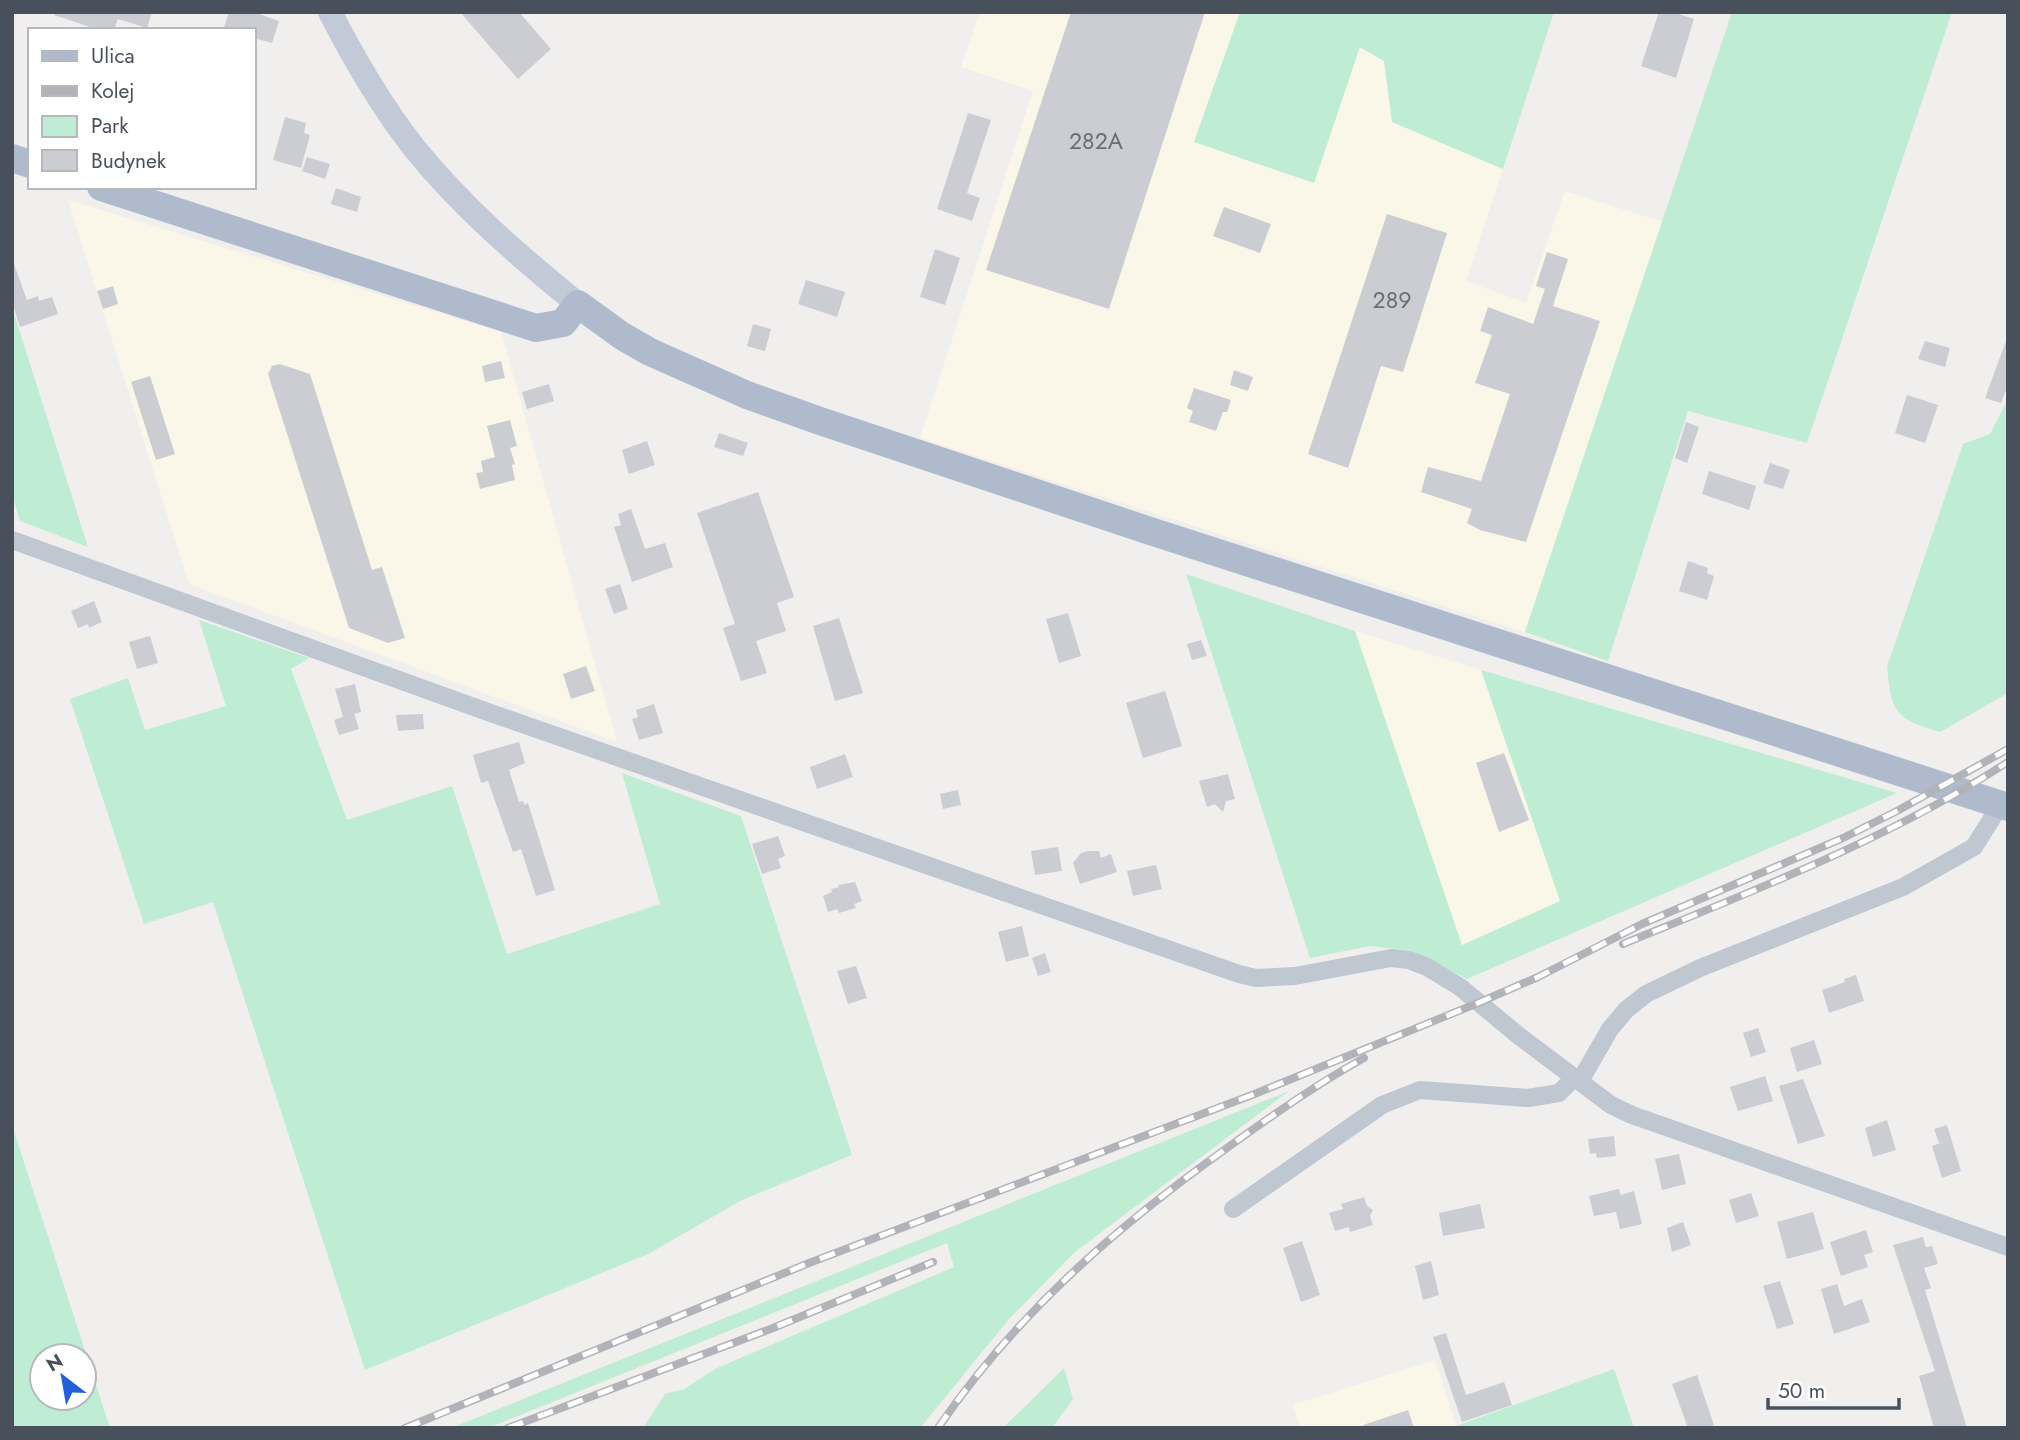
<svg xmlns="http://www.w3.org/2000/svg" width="2020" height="1440" font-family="Jost,sans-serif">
<rect width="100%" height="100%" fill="#f1eeee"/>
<path fill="#fbf7e8" d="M980,12H1240L1195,142L1314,183L1359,47L1384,61L1392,122L1503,169L1466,281L1526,303L1565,191L1663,222L1525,632L920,438L1033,91L961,67Z
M68,200L501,332L617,742L189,584Z
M1355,631L1481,670L1561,901L1462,946Z
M1435,1360L1457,1428H1300L1293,1405Z"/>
<path fill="#beedd4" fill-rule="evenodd" d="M1240,12H1554L1503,169L1392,122L1384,61L1360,47L1314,183L1194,142Z
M1732,12H1952L1807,443L1688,411L1608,661L1525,632Z
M12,308V307L88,547L20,521L12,494Z
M2008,399V693L1940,732C1894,718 1892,713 1887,667L1963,444L1990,434Z
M1186,574L1355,631L1462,945L1560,901L1481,670L1897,793L1467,979L1412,951L1370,946L1310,958Z
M199,620L309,658L291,669L347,820L452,786L507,954L660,904L622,773L741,816L852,1155L742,1200L648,1254L365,1370L213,902L144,924L70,699L128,678L145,730L226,706Z
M1289,1091L1075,1252L1009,1319L920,1428H643L665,1394L684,1389L717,1368L954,1267L947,1243L488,1428H451Z
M12,1125L110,1428H12ZM42,1356H84V1398H42Z
M1064,1368L1073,1399L1052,1428H1003Z
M1614,1369L1634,1428H1457L1456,1426Z"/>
<path fill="#cbcdd3" d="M55,12H152L147,28L118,19L114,30H99L54,15Z
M229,12H253L279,21L272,43L254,38V30H223Z
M460,12H519L551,49L518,79Z
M1071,12H1205L1109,309L986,270Z
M1659,12H1672L1694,19L1676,78L1641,66Z
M968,113L991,120L967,193L980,198L972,221L937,209Z
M285,117L306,123L304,133L310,135L301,168L273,160Z
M307,157L330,164L325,179L302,171Z
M336,188L361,197L357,212L331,204Z
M1224,207L1271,224L1260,253L1213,236Z
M1387,214L1447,233L1403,372L1381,366L1348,468L1308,454Z
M935,249L960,258L945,305L920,297Z
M1547,252L1568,259L1553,306L1600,321L1526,542L1480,530L1467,523L1472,509L1421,492L1428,467L1481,481L1510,394L1475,383L1492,335L1480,331L1488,307L1533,324L1545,289L1536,286Z
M12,264H14L27,300L38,296L39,301L52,297L58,314L20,327L12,302Z
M806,280L845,292L837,317L798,304Z
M113,286L118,304L103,309L97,291Z
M753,324L771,329L765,351L747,346Z
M1925,341L1950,348L1945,367L1918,359Z
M2006,341L2008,385L2001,403L1985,398Z
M501,361L505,378L485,382L482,366Z
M280,364L310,374L372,570L382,567L405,638L388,643L349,628L268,374L272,366Z
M1234,370L1253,377L1248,391L1230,385Z
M150,376L175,454L156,460L131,382Z
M549,384L554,401L527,409L522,392Z
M1194,388L1231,400L1227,412H1223L1216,431L1189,422L1193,411L1187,408Z
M1907,395L1938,405L1925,443L1895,433Z
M510,420L517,446L510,448L515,464L512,465L515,480L480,489L476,473L483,472L481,461L495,457L487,426Z
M1686,422L1699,427L1687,463L1675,458Z
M719,433L748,443L743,456L714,447Z
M647,441L655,465L629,474L622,450Z
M1770,463L1790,470L1783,489L1763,483Z
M1709,471L1756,486L1749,510L1702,494Z
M758,492L794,597L777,603L786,631L756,641L767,673L741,681L723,628L735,624L697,513Z
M631,509L645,549L665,543L673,567L632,582L614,527L621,525L618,514Z
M1688,561L1708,568L1707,573L1714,576L1707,600L1679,591Z
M620,584L628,609L614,614L605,589Z
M94,601L102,622L89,628L88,624L78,628L71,611Z
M1068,613L1081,656L1059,663L1046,619Z
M839,618L863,693L835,701L813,626Z
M150,636L158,663L137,669L129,642Z
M1201,640L1207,656L1192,660L1187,644Z
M586,666L595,691L571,699L563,674Z
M355,684L361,712L343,717L335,689Z
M1165,691L1182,746L1143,758L1126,703Z
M654,704L663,733L639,740L632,719L638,717L636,710Z
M354,713L359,729L339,735L334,720Z
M423,714L424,729L398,731L396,715Z
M519,742L525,763L509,770L519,802L523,801L524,805L528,803L555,890L536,896L521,849L513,852L488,781L481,783L473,755Z
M1504,753L1529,820L1499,832L1476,763Z
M845,754L853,777L817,789L810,767Z
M1228,774L1235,799L1226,801L1223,812L1215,804L1207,807L1199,781Z
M958,790L961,805L943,809L940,794Z
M778,836L785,856L778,859L781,868L762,874L752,844Z
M1058,847L1062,871L1035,875L1031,851Z
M1088,851H1099L1101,858L1111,854L1117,872L1080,884L1073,863L1081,853Z
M1156,865L1162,889L1133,896L1127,871Z
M855,882L862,901L854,904L856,908L839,913L837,909L828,912L823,896L832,892L831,889L839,887L838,885Z
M1022,926L1029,956L1006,962L998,932Z
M1045,953L1051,972L1038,976L1032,958Z
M856,966L867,998L848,1004L837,971Z
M1856,975L1864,1001L1829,1013L1822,990L1845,982L1844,979Z
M1758,1028L1766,1052L1751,1057L1743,1033Z
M1814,1040L1822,1064L1797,1072L1790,1048Z
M1765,1076L1773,1101L1738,1111L1730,1087Z
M1803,1079L1825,1136L1798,1144L1779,1086Z
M1887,1120L1896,1150L1873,1157L1865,1128Z
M1947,1125L1961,1171L1942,1178L1932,1146L1944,1142L1939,1143L1934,1129Z
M1614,1136L1616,1156L1597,1158L1596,1153L1590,1154L1588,1139Z
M1679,1154L1686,1184L1662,1190L1655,1159Z
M1619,1189L1621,1195L1634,1191L1642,1224L1620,1229L1616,1212L1594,1216L1589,1196Z
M1751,1193L1759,1216L1736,1223L1729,1200Z
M1364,1197L1367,1206L1373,1210L1370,1216L1373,1225L1350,1232L1349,1227L1335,1231L1329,1213L1343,1209L1341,1204Z
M1480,1204L1485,1228L1443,1236L1439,1213Z
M1813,1212L1824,1249L1787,1259L1777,1222Z
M1683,1222L1691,1245L1672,1252L1667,1228Z
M1866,1230L1873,1252L1864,1255L1868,1267L1841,1276L1830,1242Z
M1923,1237L1926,1247L1932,1246L1938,1264L1924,1268L1931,1288L1925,1290L1967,1428H1934L1919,1376L1935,1371L1893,1245Z
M1302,1241L1320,1295L1301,1302L1283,1248Z
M1431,1261L1439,1295L1423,1300L1415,1266Z
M1780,1281L1794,1324L1777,1329L1763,1286Z
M1837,1284L1844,1306L1862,1299L1870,1322L1834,1334L1821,1289Z
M1446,1333L1466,1395L1504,1382L1512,1405L1462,1422L1433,1337Z
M1697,1375L1714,1425L1705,1428H1688L1672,1384Z
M1408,1410L1414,1428H1364L1363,1425Z"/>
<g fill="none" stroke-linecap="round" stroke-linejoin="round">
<path stroke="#bfc7d0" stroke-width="18" d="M12,540L485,711L1239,974L1256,978L1295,976L1391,958L1409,960L1427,967L1460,987L1519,1036L1611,1105L1632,1115L2008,1247
M1580,1081L1610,1029L1626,1010L1646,994L1700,968L1903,887L1974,847L2001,804
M1233,1209L1382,1105L1420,1090L1528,1098L1559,1093L1575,1077"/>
<path stroke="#c1cad6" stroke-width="24" d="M330,12C354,59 382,107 415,149C463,208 520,257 578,304"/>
<path stroke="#afbbcc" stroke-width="28" d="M12,158L30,164
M101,187L536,328L563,323L578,304L622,336L650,352L747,395L820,421L1147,530L2008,807"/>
<g stroke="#b1b3b8" stroke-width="8">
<path id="rail" d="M1623,944C1753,891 1889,839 2008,762
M405,1428L809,1263L1252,1095L1478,1003L1538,977L1642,924L1843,838L1897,811L2008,749
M508,1428L773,1328L933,1262
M938,1428C1016,1314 1115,1228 1227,1148C1271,1116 1317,1084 1364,1058"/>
</g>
<use href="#rail" stroke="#fff" stroke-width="5" stroke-dasharray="16" stroke-linecap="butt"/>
</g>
<g text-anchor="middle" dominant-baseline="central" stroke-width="6" stroke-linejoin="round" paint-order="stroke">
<g font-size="23" fill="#686f79">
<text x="1096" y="141">282A</text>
<text x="1392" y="300">289</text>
</g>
</g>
<rect width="2020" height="1440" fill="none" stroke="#47505b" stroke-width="28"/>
<rect x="28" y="28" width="228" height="161" fill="#ffffff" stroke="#b5b9bd" stroke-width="2"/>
<rect x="42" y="51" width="35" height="10" fill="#afbbcc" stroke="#b5b9bd" stroke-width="2"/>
<text x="91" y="63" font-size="21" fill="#47505b">Ulica</text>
<rect x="42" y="86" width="35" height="10" fill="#b1b3b8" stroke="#b5b9bd" stroke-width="2"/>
<text x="91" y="98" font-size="21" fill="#47505b">Kolej</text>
<rect x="42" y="116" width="35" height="21" fill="#beedd4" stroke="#b5b9bd" stroke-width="2"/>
<text x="91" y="133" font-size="21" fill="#47505b">Park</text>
<rect x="42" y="150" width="35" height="21" fill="#cbcdd3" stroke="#b5b9bd" stroke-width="2"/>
<text x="91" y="168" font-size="21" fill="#47505b">Budynek</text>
<g transform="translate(63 1377) rotate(329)"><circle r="33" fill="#ffffff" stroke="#b5b9bd" stroke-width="2"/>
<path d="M0-5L12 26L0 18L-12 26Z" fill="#2060d8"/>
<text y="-10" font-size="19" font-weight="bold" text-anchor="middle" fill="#47505b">N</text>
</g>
<path d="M1768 1398v10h131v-10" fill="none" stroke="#47505b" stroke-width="3.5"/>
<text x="1778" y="1398" font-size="21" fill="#47505b" stroke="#ffffff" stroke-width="5" paint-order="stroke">50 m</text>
</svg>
